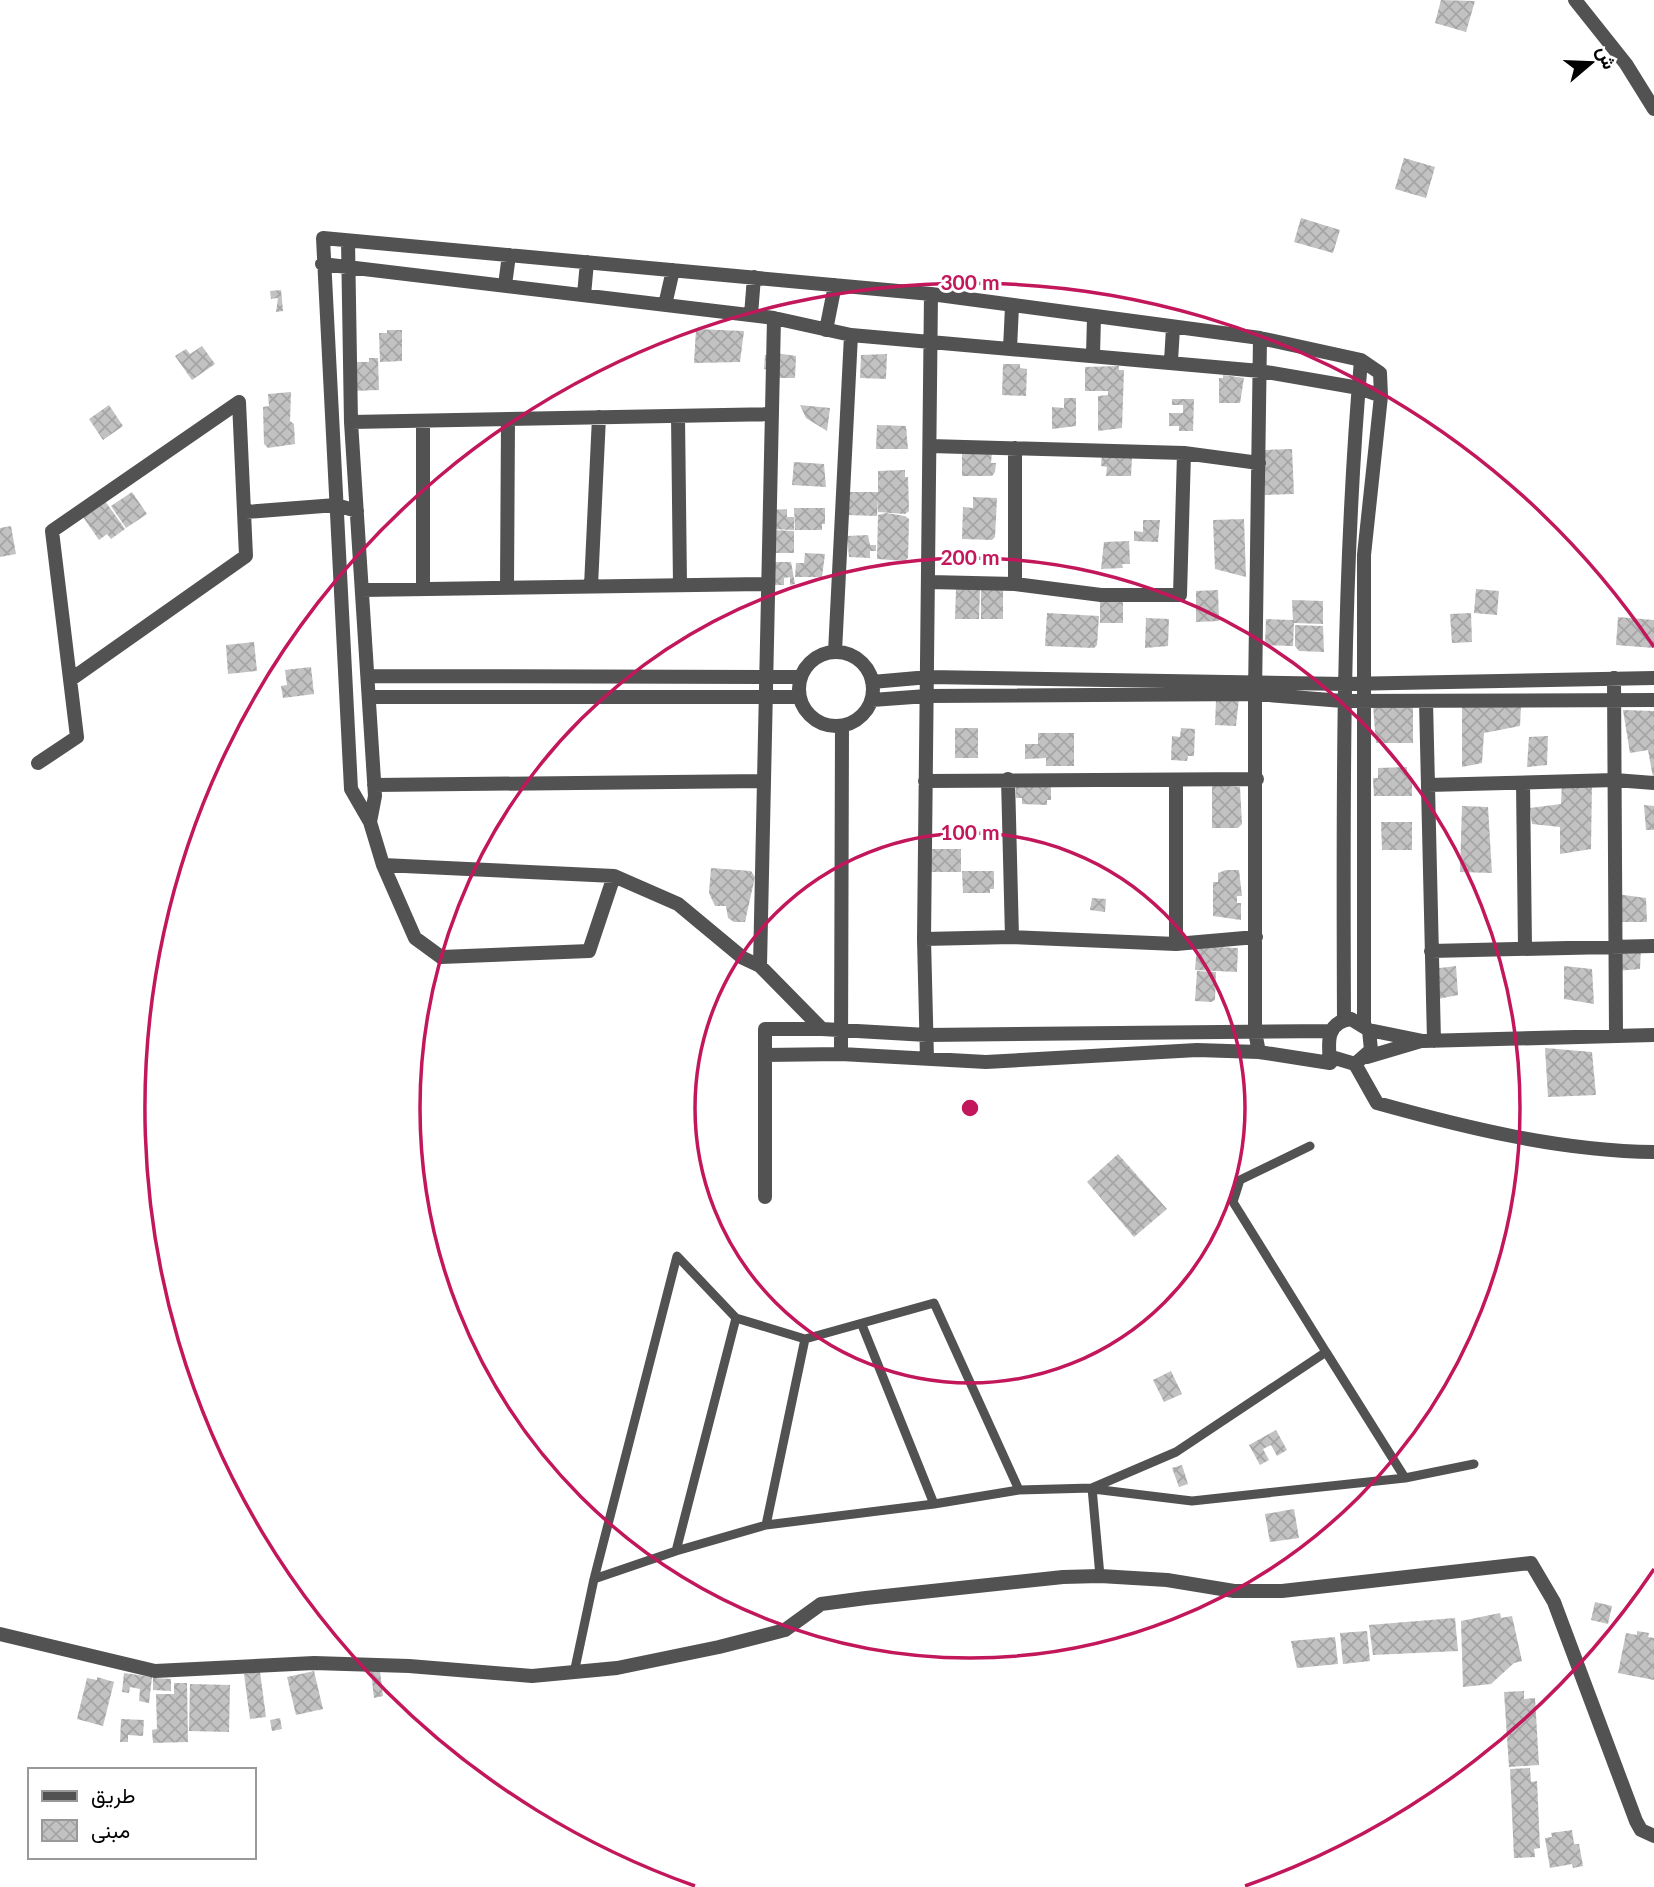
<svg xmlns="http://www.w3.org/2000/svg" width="1654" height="1887" font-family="Lato,Vazirmatn,sans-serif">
<defs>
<pattern id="building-cross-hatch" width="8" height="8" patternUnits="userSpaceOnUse" patternTransform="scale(1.75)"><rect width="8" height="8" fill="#c2c2c2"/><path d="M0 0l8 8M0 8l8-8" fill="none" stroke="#a5a5a5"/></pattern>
</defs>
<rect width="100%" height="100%" fill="#fff"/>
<path fill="url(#building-cross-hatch)" d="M1441,0L1475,1L1466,32L1435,23Z
M1404,158L1435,167L1426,198L1395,189Z
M1301,218L1340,230L1333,253L1294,242Z
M281,290L283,311L276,312L278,298L271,299L270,291Z
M696,329L744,331L740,362L694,363Z
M387,330H402V361L380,362L379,333H387Z
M202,346L215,364L192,380L175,356L186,349L190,354Z
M775,353L796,356L795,378H768L769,370L764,369L765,355L774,356Z
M887,354L886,379L860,378L861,355Z
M369,358H378L379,390L353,391L354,362H369Z
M1003,364H1020V368L1027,369L1026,396L1002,395Z
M1119,366V370H1124L1122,428L1098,431V396L1108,395V391H1085V367Z
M1223,375L1244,378L1240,403H1219V378H1223Z
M291,392L290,421L294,424L295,444L268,448L264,444L263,407L269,406L268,394Z
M1064,398H1076V426L1052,429V407L1064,408Z
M1172,399H1194L1193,431H1179V426H1169V413H1183V405H1172Z
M109,405L123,426L103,440L89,419Z
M800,405L830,408L827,431L806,418Z
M877,425L906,426L908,449H876Z
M1292,449L1294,494L1265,495L1264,450Z
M1102,452L1132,456L1131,476H1106L1107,467L1101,466Z
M962,453H992L991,463H996L995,472L992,476H962Z
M794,462L824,464L826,487L792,485Z
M905,470V477H908L909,511L905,514L878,512V499L877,516L847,515V492H878V471Z
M132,492L147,514L126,528L111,506Z
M973,497L997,498L995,537L992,540L962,539L963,507L973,508Z
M105,501L125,529L111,539L107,534L99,540L83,517Z
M794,508H825V524H822V530H795Z
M787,509V517H794V530L770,529L771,510Z
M886,513L905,516L909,519L908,558L905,561L877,559L878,515Z
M1244,519L1246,577L1215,569L1213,520Z
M1143,520H1160L1158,542L1134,541V531L1143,532Z
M11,526L16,554L0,557V528Z
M771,530L794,531V553H770Z
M868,535L870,545H876V551H870V558L849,557L847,536Z
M1129,541L1130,564H1122L1123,568L1101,569L1104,542Z
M805,553L825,554L822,577H795L796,563H804Z
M770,562H791L795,584L790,585V577L784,578V585H770Z
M980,587L979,619H955L956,589Z
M981,588L1003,590V619H981Z
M1476,589L1499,591L1497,615L1474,613Z
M1218,590L1219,621L1196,622V591Z
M1100,598H1123V623H1100Z
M1292,600L1323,601V624L1294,623L1293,646L1265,645L1266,619L1293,620Z
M1047,613L1099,616L1097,645L1094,648L1045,646Z
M1471,613L1472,642L1452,643L1450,614Z
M1618,617L1654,620V648L1616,645Z
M1146,618L1169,619L1168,646L1145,648Z
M1295,625L1323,626L1324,652L1299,651L1295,646Z
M254,642L257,671L228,674L226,645Z
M311,667L314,694L283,698L281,686L287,685L285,670Z
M1239,698L1236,726L1215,725L1216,700Z
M1373,705H1413V743H1376Z
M1462,705H1521L1520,726L1484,733L1482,763L1462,767Z
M1623,710L1654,711V783L1648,750L1630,753Z
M955,728H978V758H955Z
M1181,728L1195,729L1194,756H1188L1187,761L1171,760L1172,736L1180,737Z
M1038,733H1074V766H1046V758L1025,759V744H1038Z
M1548,736L1547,765L1527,767L1529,737Z
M1407,767V777H1412V796H1374L1373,778H1378V768Z
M1016,781L1051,786V800H1047V805L1022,804V798H1016Z
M1592,781L1591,849L1560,854V827L1532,824L1530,808L1561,804L1562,782Z
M1212,785L1240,787L1242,824L1238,828H1212Z
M1644,805L1654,806V830H1646Z
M1462,806L1488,807L1492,873L1460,872Z
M1381,822H1412V850H1382Z
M932,849H961V872H929Z
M711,868L751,871L755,877L745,922H734L728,918L726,906H715L709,893Z
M1226,870H1239L1242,896H1237V903H1241V920L1213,916V882H1218V873Z
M962,871H994V889H990V893H963Z
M1616,894L1646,898L1647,922H1616Z
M1092,898L1106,899L1105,912L1090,910Z
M1197,946L1238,948L1237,972L1195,970Z
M1616,946H1641L1640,969L1616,971Z
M1456,966L1458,995L1433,1000L1432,969Z
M1564,966L1592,969L1594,1004L1564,999Z
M1197,971L1216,972L1215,1000L1211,1002L1195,1001Z
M1545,1048L1592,1052L1596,1095L1548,1097Z
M1118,1154L1167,1209L1134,1237L1087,1182Z
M1171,1371L1182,1394L1164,1402L1153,1380Z
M1276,1430L1287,1450L1277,1456L1271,1445L1263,1449L1269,1460L1260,1465L1249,1445Z
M1182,1465L1188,1484L1179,1487L1172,1468Z
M1294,1509L1299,1538L1270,1542L1265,1514Z
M1595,1602L1612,1606L1608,1624L1591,1620Z
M1500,1613L1501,1618L1512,1616L1522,1661L1514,1663L1491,1684L1463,1687L1461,1621Z
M1455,1618L1458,1651L1373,1655L1369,1625Z
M1367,1631L1370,1661L1343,1664L1340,1633Z
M1637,1631L1649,1633L1648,1637L1654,1638V1680L1618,1673L1626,1633L1637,1635Z
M1335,1637L1338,1664L1297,1668L1291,1641Z
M314,1671L323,1709L296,1715L287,1677Z
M380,1671L383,1696L374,1698L371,1672Z
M260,1672L266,1717L250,1719L244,1674Z
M124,1673L152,1677L149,1703L139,1701L140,1689L130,1687L129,1693L122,1692Z
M97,1677L114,1682L103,1726L77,1719L87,1678L97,1680Z
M153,1678L171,1679V1691L153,1690Z
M174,1683H187L188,1742L153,1743L152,1730L157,1729L156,1694H174Z
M190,1684L230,1685L229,1732L189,1731Z
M1524,1691V1699L1535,1698L1539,1765L1509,1767L1504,1692Z
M280,1718L282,1729L272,1731L270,1720Z
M121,1719L144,1720L143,1736L128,1735V1742H120Z
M1530,1768L1531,1782L1537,1781L1540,1848L1534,1849L1535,1857L1514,1858L1510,1769Z
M1572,1830L1574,1844H1579L1583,1866L1573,1868L1572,1864L1550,1868L1545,1838L1552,1837L1551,1833Z"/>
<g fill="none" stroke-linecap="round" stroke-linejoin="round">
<path stroke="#525252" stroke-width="9" d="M1326,1352L1405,1478L1474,1464
M1092,1488L1176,1452L1326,1352L1233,1202L1240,1180L1310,1146
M1093,1489L1192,1501L1405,1478
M934,1504L1019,1490
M766,1525L934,1504L862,1325
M676,1551L766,1525L805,1339
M594,1579L676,1551L736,1318
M574,1673L594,1579L677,1256L736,1318L805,1339L934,1303L1019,1490L1092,1488L1100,1576"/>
<path stroke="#525252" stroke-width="14" d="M1575,0L1626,64L1654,109
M348,241L351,422L375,796L370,822
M322,264L774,318L851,335L1260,371L1359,388L1381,396
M505,285L509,255
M584,295L587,262
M665,305L673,270
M751,315L754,277
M826,330L835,285
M1010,349L1012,306
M1093,355L1094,317
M1171,361L1173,328
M678,416L680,585
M423,421V589
M351,422L772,414
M930,446L1184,453L1259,463
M1015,448V584
M246,512L336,505L357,511
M930,582L1015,584L1101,595H1180L1184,453
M591,586L599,417
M507,588L508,419
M362,590L768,584
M799 689a37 37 0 1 1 74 0a37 37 0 1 1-74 0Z
M835,652L851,335
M368,676L801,677
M1614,678L1616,1035
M872,682L929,677L1345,684L1654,678
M369,697H799
M872,700L927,696L1255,694L1343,701L1654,700
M1426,701L1434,1041
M38,763L77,737L52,531L239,402L246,556L70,680
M1008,779L1012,937
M925,781L1257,779
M1523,783L1525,948
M374,785L764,781
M1428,785L1615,780L1654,783
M383,865L614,876L678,904L743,958L760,966L822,1029
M614,876L589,951L441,957L415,938L383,865L370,822L351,789L323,238L931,294L1260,338L1361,360L1380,373L1381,396L1364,555V1024
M924,939L1012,937L1176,944L1256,937
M1176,944V780
M1431,951L1654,946
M760,966L774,318
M1351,1019L1369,1030L1371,1050L1355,1064L1335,1058L1330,1063C1328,1042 1326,1022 1351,1019Z
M1344,1020C1343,800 1342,580 1361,360
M1369,1030L1423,1041L1654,1035
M1259,1052L1255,1032V694L1260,338
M841,1054L842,726
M765,1055L841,1054L986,1062L1197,1050L1259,1052L1330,1063
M1367,1057L1421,1041
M927,1059L924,939L931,294
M1355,1064L1377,1103C1467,1128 1561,1151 1654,1152
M765,1197V1029H822L927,1035L1331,1031
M0,1634L155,1671L314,1663L409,1666L532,1676L617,1668L719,1647L785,1630L821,1604L866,1598L1063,1577L1100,1576L1167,1580L1234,1591H1282L1531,1563L1554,1602L1636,1821L1641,1830L1654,1836"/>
</g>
<g fill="none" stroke="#c2185b" stroke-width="3.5">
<circle cx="970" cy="1108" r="275"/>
<circle cx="970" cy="1108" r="550"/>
<path d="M1654 1569A825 825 0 0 1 1245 1886M695 1886A825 825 0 1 1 1654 647"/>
</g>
<circle cx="970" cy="1108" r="10" fill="#c2185b" stroke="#fff" stroke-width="3.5"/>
<g font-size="21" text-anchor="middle" font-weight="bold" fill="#c2185b" stroke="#fff" stroke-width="6" stroke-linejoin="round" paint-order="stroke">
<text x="970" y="290">300 m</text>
<text x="970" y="565">200 m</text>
<text x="970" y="840">100 m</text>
</g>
<rect x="28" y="1768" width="228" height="91" fill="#ffffff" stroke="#999999" stroke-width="2"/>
<rect x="42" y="1791" width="35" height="10" fill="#525252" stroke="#999999" stroke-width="2"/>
<text x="91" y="1803" font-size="21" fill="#000000">طريق</text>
<rect x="42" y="1820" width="35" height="21" fill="url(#building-cross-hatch)" stroke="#999999" stroke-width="2"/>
<text x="91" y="1838" font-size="21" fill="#000000">مبنى</text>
<g transform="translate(1591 63) rotate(71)" stroke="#ffffff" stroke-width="5" paint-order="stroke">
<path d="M0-5L12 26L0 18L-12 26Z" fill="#000000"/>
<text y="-10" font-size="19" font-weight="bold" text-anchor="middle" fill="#000000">ش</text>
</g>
</svg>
